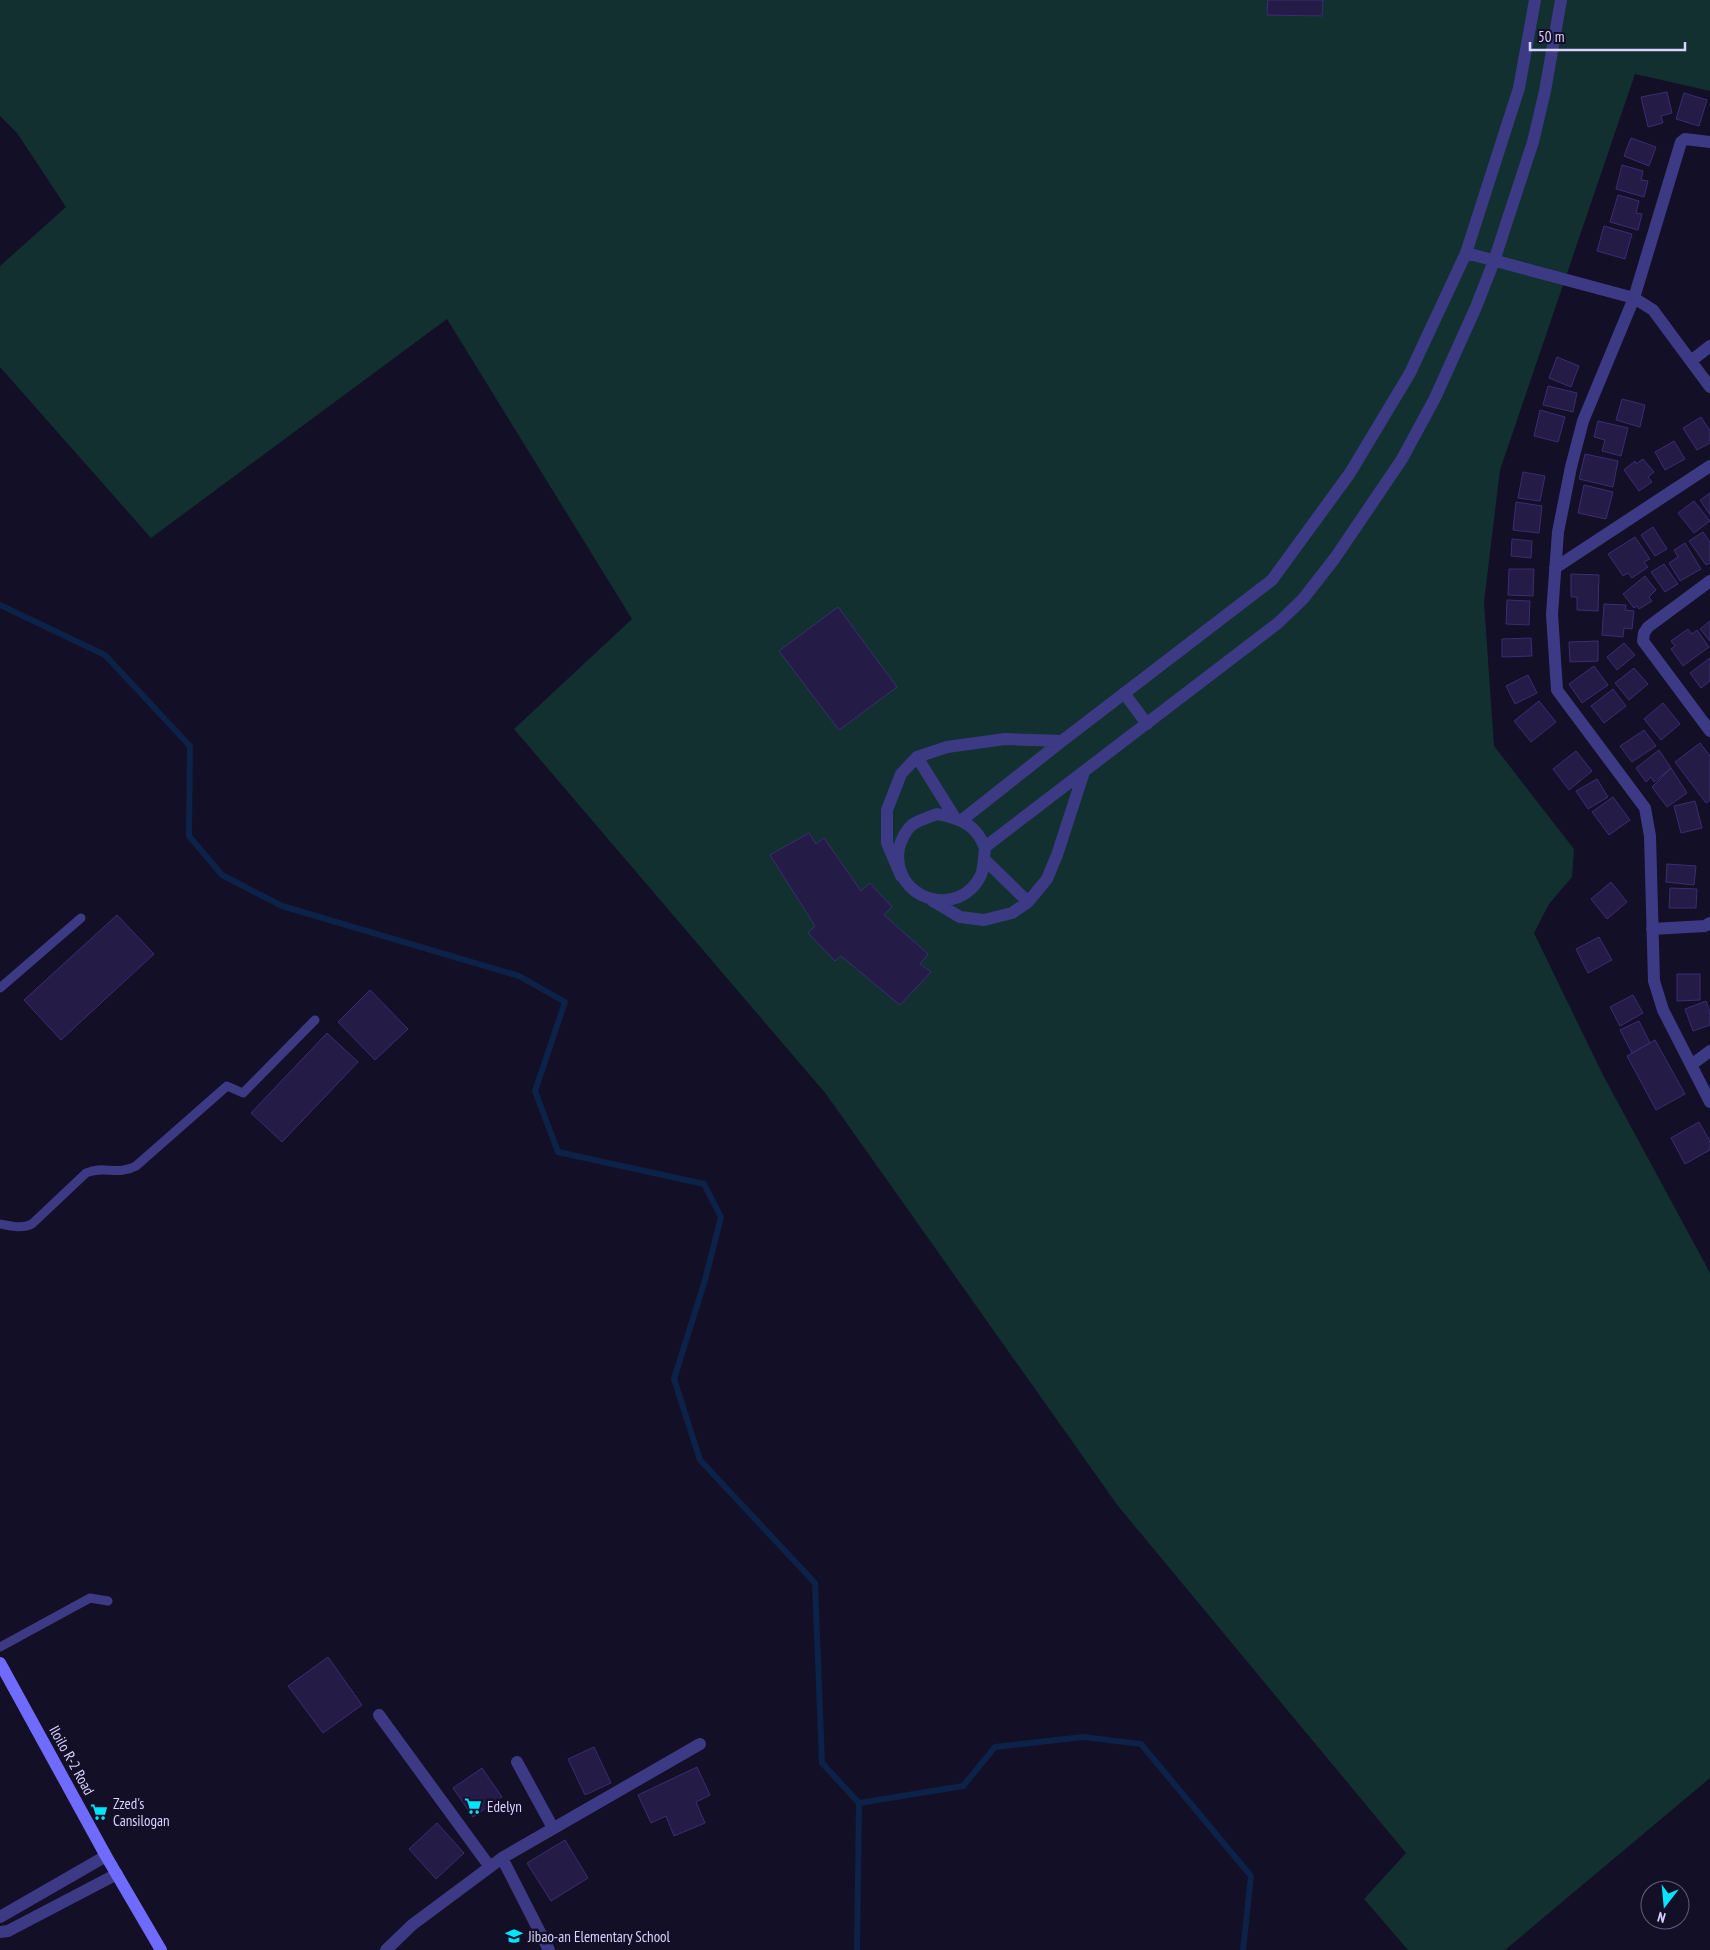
<svg xmlns="http://www.w3.org/2000/svg" width="1710" height="1950" font-family="'PT Sans Narrow',sans-serif">
<rect width="100%" height="100%" fill="#130f26"/>
<path fill="#12302f" d="M0,0H1710V91L1635,74L1500,470L1484,602L1494,746L1574,849L1572,877L1549,904L1534,933L1603,1075L1710,1273V1778L1505,1950H1408L1364,1899L1406,1853L1118,1506L826,1094L514,729L632,619L447,319L151,538L0,367V266L66,207L17,133L0,116Z"/>
<g fill="none" stroke-linecap="round" stroke-linejoin="round">
<path stroke="#0c2248" stroke-width="6" d="M0,605L105,655L190,746L189,836L222,875L282,906L519,976L565,1002L535,1091L558,1152L704,1184L721,1217L705,1280L674,1379L700,1460L815,1583L822,1763L859,1803L963,1786L995,1747L1083,1737L1141,1744L1251,1876L1243,1950
M857,1950L859,1803"/>
</g>
<path fill="#241b47" stroke="#3b2d73" d="M1268,0H1323L1322,16L1267,15Z
M1667,92L1672,113L1661,116L1663,123L1648,127L1641,97Z
M1684,93L1707,100L1699,126L1676,119Z
M1631,138L1656,147L1649,166L1624,156Z
M1622,165L1643,171L1641,180L1648,181L1644,197L1616,189Z
M1618,195L1639,201L1636,213L1642,214L1638,230L1610,222Z
M1604,226L1632,234L1625,259L1597,251Z
M1557,357L1579,366L1571,387L1549,378Z
M1548,386L1577,393L1573,412L1543,405Z
M1622,399L1645,405L1640,427L1616,420Z
M1540,410L1565,417L1558,442L1534,436Z
M1701,417L1710,431V443L1697,450L1683,428Z
M1598,421L1628,428L1621,456L1602,451L1605,440L1594,437Z
M1674,441L1685,459L1665,470L1655,452Z
M1585,454L1618,461L1613,487L1579,479Z
M1643,459L1654,472L1648,477L1652,482L1639,491L1624,470L1635,461L1636,464Z
M1523,472L1545,476L1540,501L1518,498Z
M1584,485L1613,492L1606,519L1578,513Z
M1710,493V515L1700,500Z
M1694,501L1710,521L1694,533L1678,513Z
M1516,502L1542,506L1539,533L1513,530Z
M1653,527L1667,549L1655,556L1641,535Z
M1703,532L1710,542V563L1706,565L1689,541Z
M1635,537L1650,559L1644,562L1648,567L1632,578L1628,573L1623,576L1608,554Z
M1512,539L1532,541L1531,558L1511,556Z
M1685,543L1701,569L1680,581L1669,563L1678,557L1674,550Z
M1664,564L1678,584L1665,592L1651,572Z
M1509,569H1534L1533,596L1508,595Z
M1571,574L1599,575L1598,611L1577,610V597H1571Z
M1645,576L1656,590L1649,597L1652,601L1639,609L1637,606L1634,608L1623,594Z
M1507,600L1530,601L1529,625L1506,624Z
M1604,604L1626,605L1625,610L1634,611L1632,629L1624,628L1623,637L1602,635Z
M838,607L897,687L839,730L779,651Z
M1710,621V641L1700,629Z
M1688,629L1692,634L1697,630L1709,647L1683,666L1671,649L1675,646L1671,641Z
M1531,638L1532,656L1502,657V639Z
M1598,641V661L1570,662L1569,642Z
M1624,643L1635,655L1617,670L1607,657Z
M1710,658V681L1701,688L1690,673Z
M1594,666L1608,685L1582,703L1569,684Z
M1634,668L1648,684L1629,700L1615,683Z
M1528,675L1537,693L1515,704L1506,686Z
M1613,689L1626,706L1604,723L1591,706Z
M1539,701L1556,722L1531,742L1514,721Z
M1663,703L1680,724L1661,740L1644,719Z
M1644,730L1656,746L1632,762L1620,746Z
M1700,743L1710,756V800L1706,803L1675,762Z
M1659,750L1671,768L1654,782L1651,777L1646,782L1636,768Z
M1576,751L1592,771L1569,790L1553,769Z
M1671,768L1687,793L1667,807L1652,787Z
M1597,779L1608,797L1588,809L1576,791Z
M1613,797L1630,820L1609,835L1592,812Z
M1695,801L1702,828L1681,833L1674,806Z
M809,833L816,844L824,838L861,891L870,883L892,907L884,915L928,954L920,964L931,972L900,1005L841,956L835,961L808,933L815,926L770,855Z
M1667,864L1696,866L1694,885L1666,882Z
M1611,882L1627,902L1607,919L1591,899Z
M1670,888L1697,889L1696,908H1669Z
M117,915L154,954L61,1040L24,1000Z
M1599,937L1612,960L1588,973L1576,949Z
M1677,974H1700V1000L1677,1001Z
M370,990L408,1029L375,1060L338,1022Z
M1633,995L1643,1013L1620,1026L1610,1007Z
M1706,1001L1710,1012V1025L1693,1031L1685,1009Z
M1639,1021L1650,1043L1632,1053L1620,1030Z
M327,1033L358,1062L282,1142L251,1113Z
M1655,1040L1685,1094L1656,1110L1627,1056Z
M1699,1122L1710,1141V1150L1685,1164L1671,1138Z
M328,1657L362,1705L323,1733L288,1686Z
M594,1747L611,1783L585,1795L568,1759Z
M697,1767L710,1795L696,1802L705,1823L674,1836L666,1816L651,1823L638,1795Z
M482,1768L502,1797L473,1817L453,1788Z
M437,1823L464,1853L436,1879L409,1849Z
M565,1840L588,1878L551,1901L527,1863Z"/>
<g fill="none" stroke-linecap="round" stroke-linejoin="round">
<path stroke="#3d3a85" stroke-width="9" d="M0,988L81,918
M0,1224C10,1226 22,1229 32,1224L86,1173C103,1165 118,1176 136,1166L227,1086L243,1093L315,1020
M0,1647L90,1598L108,1601"/>
<path stroke="#3d3a85" stroke-width="12" d="M1710,142L1685,139L1681,142L1634,298L1583,421L1571,467L1558,532L1552,614L1557,690L1645,808L1650,836L1654,981L1663,1010L1710,1102
M1691,361L1710,346
M1555,568L1710,466
M1710,581L1648,627L1644,633L1643,641L1710,731
M1124,693L1147,724
M917,757L955,818
M937,814C961,819 976,824 985,848C984,856 984,867 981,875C959,921 890,899 899,848C901,840 906,830 912,825C919,820 930,817 937,814Z
M962,820L1062,741L1272,580L1350,473L1410,373L1466,253L1634,298L1653,310L1710,387
M985,847L1278,623L1303,599L1335,558L1402,459L1435,398L1476,307L1494,261
M984,859L1028,902
M901,876L887,843V810L901,774L917,757L947,747L1005,739L1062,741
M933,901L960,917L984,920L1012,913L1028,902L1047,879L1057,855L1084,772
M1652,929L1705,926L1710,923
M1691,1065L1710,1051
M379,1715L490,1867
M517,1762L553,1828
M502,1858L549,1950
M0,1917L106,1856
M0,1932L8,1931L117,1874
M386,1950L412,1925L502,1858L700,1744"/>
<path stroke="#3d3a85" stroke-width="12" d="M1466,253L1519,88L1535,0
M1494,261L1533,142L1545,91L1561,0"/>
<path stroke="#6f6bff" stroke-width="12" d="M0,1663L106,1856L161,1950"/>
</g>
<defs>
<g id="supermarket-bare" transform="scale(1.35)"><path d="M-6-5.5h2.5l.6 2H6L4.5 2H-2.5L-4.4-4H-6ZM-1.5 3.2a1.3 1.3 0 1 0 .1 0ZM3 3.2a1.3 1.3 0 1 0 .1 0Z" fill="#00e5ff" stroke="#130f26" stroke-width="2.5" paint-order="stroke"/></g>
<g id="school-bare" transform="scale(1.35)"><path d="M0-5L7-2L0 1L-7-2ZM-4 1L0 2.5L4 1V4Q0 6-4 4Z" fill="#00e5ff" stroke="#130f26" stroke-width="2.5" paint-order="stroke"/></g>
</defs>
<g fill-rule="evenodd">
<use href="#supermarket-bare" x="473" y="1806"/>
<use href="#supermarket-bare" x="99" y="1812"/>
<use href="#school-bare" x="514" y="1936"/>
</g>
<g text-anchor="middle" dominant-baseline="central" stroke-width="5" stroke-linejoin="round" paint-order="stroke">
<g font-size="15" fill="#d9d4ff" stroke="#130f26">
<text transform="translate(72 1760) rotate(61)">Iloilo R-2 Road</text>
</g>
<g font-size="15" fill="#d9d4ff" stroke="#130f26" text-anchor="start">
<text x="113" y="1803">Zzed's<tspan x="113" dy="17">Cansilogan</tspan></text>
<text x="487" y="1806">Edelyn</text>
<text x="528" y="1936">Jibao-an Elementary School</text>
</g>
</g>
<g transform="translate(1665 1905) rotate(196)"><circle r="24" fill="#130f26" stroke="#625e7d"/>
<path d="M0-4L9 19L0 12L-9 19Z" fill="#00e5ff"/>
<text y="-8" font-size="14" font-weight="bold" text-anchor="middle" fill="#d9d4ff">N</text>
</g>
<path d="M1530 42v8h155v-8" fill="none" stroke="#d9d4ff" stroke-width="2.5"/>
<text x="1538" y="42" font-size="15" fill="#d9d4ff" stroke="#130f26" stroke-width="4" paint-order="stroke">50 m</text>
</svg>
